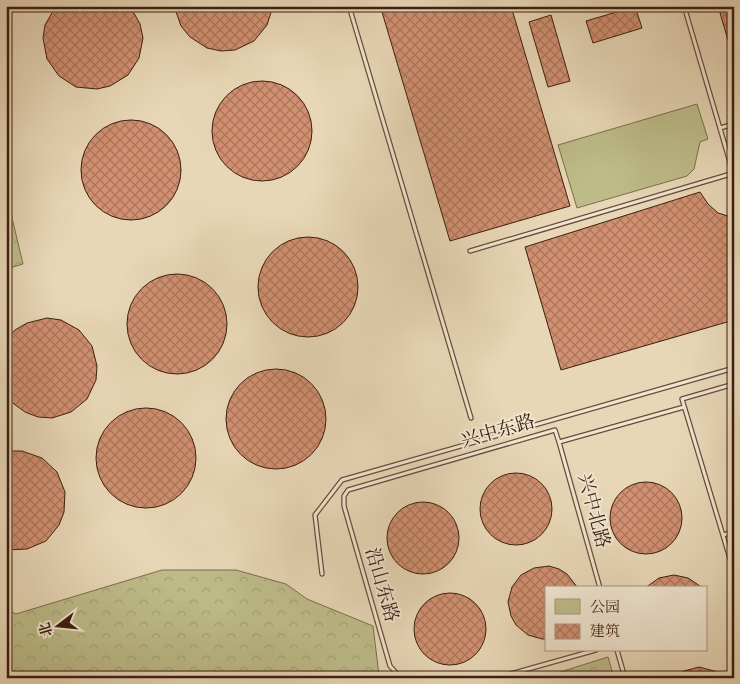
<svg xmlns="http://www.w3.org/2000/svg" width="740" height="684" font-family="'IM FELL English','Noto Serif SC',serif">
<defs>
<pattern id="forest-crowns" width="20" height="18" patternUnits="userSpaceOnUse" patternTransform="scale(1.25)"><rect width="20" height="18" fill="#bdbc89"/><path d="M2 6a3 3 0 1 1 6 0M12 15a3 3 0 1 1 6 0" fill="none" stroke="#a3a175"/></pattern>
<pattern id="building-cross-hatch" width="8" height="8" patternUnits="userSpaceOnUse" patternTransform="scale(1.25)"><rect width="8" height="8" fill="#d19070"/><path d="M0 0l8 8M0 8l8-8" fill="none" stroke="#ab755b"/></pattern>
</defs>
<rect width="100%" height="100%" fill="#e8d7b7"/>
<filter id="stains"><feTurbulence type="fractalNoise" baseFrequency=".004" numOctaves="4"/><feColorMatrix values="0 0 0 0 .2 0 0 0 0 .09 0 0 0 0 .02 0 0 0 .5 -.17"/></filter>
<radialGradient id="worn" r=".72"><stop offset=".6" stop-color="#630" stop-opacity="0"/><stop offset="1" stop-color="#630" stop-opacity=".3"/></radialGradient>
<path fill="url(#forest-crowns)" stroke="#7d6d4d" d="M9,205L23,264L6,269V206Z
M162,570H236L286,584L307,599L373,626L379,675L384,678H6V609L16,614Z
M608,657L614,678H541Z"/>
<path fill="#bdbc89" stroke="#7d6d4d" d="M697,104L708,139L700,142L694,169L687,176L577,208L558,145Z"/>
<path fill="url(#building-cross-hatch)" stroke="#3d1e11" d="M56,6H130L140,24L143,38L139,58L128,75L110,86L97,89L76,87L59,76L47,59L43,38L45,25Z
M174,6H273L267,25L254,41L235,50L221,51L207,48L190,37L181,26Z
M402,6H511L570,206L450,241L382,12Z
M619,6H635L642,28L593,43L586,21L620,11Z
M718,6H734V54H732Z
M551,15L570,81L548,87L529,22Z
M212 131a50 50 0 1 1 100 0a50 50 0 1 1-100 0Z
M81 170a50 50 0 1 1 100 0a50 50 0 1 1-100 0Z
M700,192L708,204L718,213L731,217L734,216V320L561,370L525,247Z
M258 287a50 50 0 1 1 100 0a50 50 0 1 1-100 0Z
M127 324a50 50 0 1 1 100 0a50 50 0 1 1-100 0Z
M47,318L61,320L79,330L92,346L97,366L96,380L87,399L71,412L52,418L38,417L25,412L14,404L6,395V340L15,330L27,323Z
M226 419a50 50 0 1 1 100 0a50 50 0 1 1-100 0Z
M96 458a50 50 0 1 1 100 0a50 50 0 1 1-100 0Z
M6,451H22L42,458L57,472L65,492L64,512L59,525L46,541L27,549L6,550Z
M480 509a36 36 0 1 1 72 0a36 36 0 1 1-72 0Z
M610 518a36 36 0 1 1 72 0a36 36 0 1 1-72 0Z
M387 538a36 36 0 1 1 72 0a36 36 0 1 1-72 0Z
M549,566L559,569L567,574L578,588H546V639H542L528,635L516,625L511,616L508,602L512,587L521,575L534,568Z
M674,575L688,578L703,588H645L659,578Z
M414 629a36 36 0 1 1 72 0a36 36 0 1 1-72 0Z
M699,667L714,671L728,678H672L684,671Z"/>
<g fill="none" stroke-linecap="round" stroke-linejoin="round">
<g stroke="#684c3a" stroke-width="5.5">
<path id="service" d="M349,6L471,418
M684,6L734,176
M349,9L360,6
M720,128L734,124
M470,251L734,173
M734,384L682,399L734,572
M559,442L600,588
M723,535L734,532
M322,574L315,515L342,480L734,368
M617,650L625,678
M401,678L390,666L344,506V496L348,490L555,430L559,442L684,407
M496,678L596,650"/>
</g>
<use href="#service" stroke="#f0e5d0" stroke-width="3"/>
</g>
<g text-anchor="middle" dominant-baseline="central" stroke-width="4" stroke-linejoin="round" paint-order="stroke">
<g font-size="19" fill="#3d1e11" stroke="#f0e5d0">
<text transform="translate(498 432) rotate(-16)">兴中东路</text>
<text transform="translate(593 511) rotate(75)">兴中北路</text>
<text transform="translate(381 585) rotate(74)">沿山东路</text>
</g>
</g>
<rect width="740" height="684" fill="none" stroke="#e8d7b7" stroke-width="25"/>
<rect x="8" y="8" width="725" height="669" fill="none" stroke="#3d1e11" stroke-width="2.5"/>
<rect x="12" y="12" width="715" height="659" fill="none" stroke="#3d1e11"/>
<rect x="545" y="586" width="162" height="65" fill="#f0e5d0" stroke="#a89584"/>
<rect x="555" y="599" width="25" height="15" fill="#bdbc89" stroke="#a89584"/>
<text x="590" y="612" font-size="15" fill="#3d1e11">公园</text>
<rect x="555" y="624" width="25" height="15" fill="url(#building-cross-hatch)" stroke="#a89584"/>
<text x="590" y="636" font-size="15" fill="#3d1e11">建筑</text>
<g transform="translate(58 626) rotate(254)" stroke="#f0e5d0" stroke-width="4" paint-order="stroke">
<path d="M0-4L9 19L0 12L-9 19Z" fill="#3d1e11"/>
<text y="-8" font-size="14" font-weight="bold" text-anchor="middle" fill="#3d1e11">北</text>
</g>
<rect width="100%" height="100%" filter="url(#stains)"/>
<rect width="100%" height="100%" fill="url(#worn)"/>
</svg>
